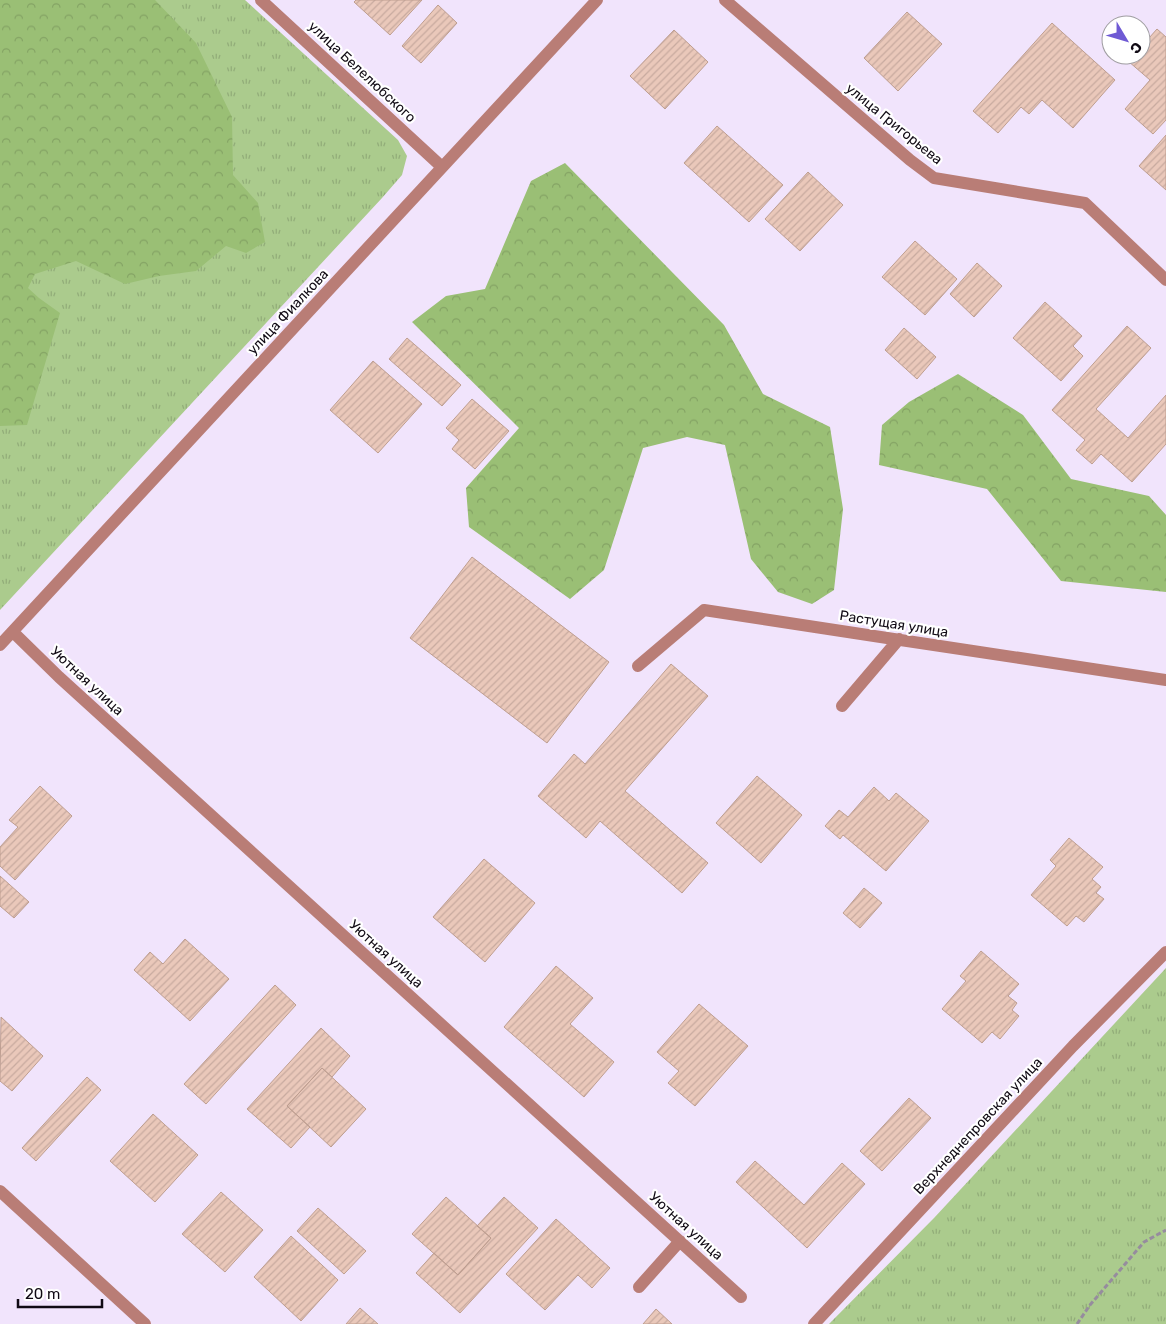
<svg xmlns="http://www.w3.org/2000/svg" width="1166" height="1324" font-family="Rubik,sans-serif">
<defs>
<pattern id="grass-tufts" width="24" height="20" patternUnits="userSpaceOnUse" patternTransform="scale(1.25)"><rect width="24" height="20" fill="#abcb8d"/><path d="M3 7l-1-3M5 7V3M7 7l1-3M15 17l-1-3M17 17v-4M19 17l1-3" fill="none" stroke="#92ad79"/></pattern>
<pattern id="forest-crowns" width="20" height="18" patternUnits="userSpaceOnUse" patternTransform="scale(1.25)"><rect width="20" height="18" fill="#9abf75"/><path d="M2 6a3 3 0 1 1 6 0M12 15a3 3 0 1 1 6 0" fill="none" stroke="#84a364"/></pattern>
<pattern id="building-hatch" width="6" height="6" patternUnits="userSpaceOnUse" patternTransform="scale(1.25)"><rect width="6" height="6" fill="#eac8ba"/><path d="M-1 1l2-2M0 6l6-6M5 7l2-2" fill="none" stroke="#c8aa9f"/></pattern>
</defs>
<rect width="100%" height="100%" fill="#f1e4fc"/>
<path fill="url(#grass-tufts)" d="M0,0H245L398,140L407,156L402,175L382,198L0,610Z
M1166,968V1324H829L934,1218Z"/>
<path fill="url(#forest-crowns)" d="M0,0H155L196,43L232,117L233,175L258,203L265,242L246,253L226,246L196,271L159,276L125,284L76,261L35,274L28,288L39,298L60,313L27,425L0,426Z
M565,163L724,325L763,394L830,427L843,509L834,590L812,604L778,592L751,559L725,445L687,437L643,448L604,570L570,599L469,527L466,488L519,428L412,322L446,296L485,289L531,181Z
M958,374L1023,415L1071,479L1149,496L1166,515V592L1061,581L987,489L879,465L882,425L909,402Z"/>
<path fill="url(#building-hatch)" stroke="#be9e90" d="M356,0H422L390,35L354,2Z
M438,5L457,23L421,63L402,46Z
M907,12L942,44L898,91L864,58Z
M1052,23L1115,80L1073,128L1042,100L1029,114L1021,107L998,133L973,111Z
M1157,29L1166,37V120L1153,134L1125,109L1150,80L1128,61L1134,55H1141V47Z
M674,30L708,62L665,109L630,76Z
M717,126L783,185L749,222L684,163Z
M1166,135V190L1139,166Z
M808,172L843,205L800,251L765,219Z
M915,241L957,279L925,315L882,277Z
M977,263L1002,286L974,317L950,294Z
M1045,302L1082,336L1073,346L1083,356L1061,381L1013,338Z
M1127,326L1151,348L1096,409L1128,438L1166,395V444L1132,482L1101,454L1092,464L1076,450L1085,440L1052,410Z
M904,328L936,357L917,379L885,350Z
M407,338L461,385L442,406L389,359Z
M373,361L422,404L378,453L330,410Z
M472,399L509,431L475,469L452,449L459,440L446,428Z
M472,557L609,662L547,743L410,638Z
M671,664L708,696L625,791L708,863L682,893L600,821L586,838L538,796L574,754L585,764Z
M757,776L802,815L761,863L716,823Z
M40,786L72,816L15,880L0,866V847L18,827L9,820Z
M874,787L889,801L896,793L929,821L886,871L843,835L840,839L825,826L839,810L848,817Z
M1069,838L1103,867L1092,879L1101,887L1096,893L1104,899L1084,922L1076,916L1067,926L1031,895L1056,866L1050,860Z
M484,859L535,903L485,962L433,917Z
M0,876L29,902L14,918L0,906Z
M864,888L882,903L860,928L843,913Z
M185,939L229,979L190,1021L134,970L150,952L163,964Z
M981,951L1019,984L1008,996L1017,1003L1012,1010L1019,1016L1000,1039L992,1032L982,1043L942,1009L966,981L960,976Z
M556,966L593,998L570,1024L614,1062L584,1097L504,1027Z
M275,985L296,1005L206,1104L184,1084Z
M699,1004L748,1046L695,1106L668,1083L679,1071L657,1052Z
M1,1017L43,1056L12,1091L0,1081Z
M321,1028L350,1056L332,1077L322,1068L287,1106L310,1127L291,1148L247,1109Z
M322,1068L366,1109L331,1147L287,1106Z
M87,1077L101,1090L36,1161L22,1148Z
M909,1098L931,1118L882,1171L860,1151Z
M153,1114L198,1155L155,1202L110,1161Z
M755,1161L804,1205L842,1163L865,1184L807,1248L736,1182Z
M221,1192L263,1230L225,1272L182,1234Z
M446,1197L491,1238L458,1275L412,1234Z
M504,1197L538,1228L460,1313L416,1273L434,1253L458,1275L491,1238L477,1226Z
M318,1208L366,1251L344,1274L297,1231Z
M556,1219L610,1268L592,1288L578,1275L545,1310L506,1274Z
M291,1236L338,1280L301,1321L254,1277Z
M360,1308L378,1324H346Z
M656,1309L672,1324H643Z"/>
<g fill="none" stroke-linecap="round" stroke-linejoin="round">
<path stroke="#968c9e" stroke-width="3" stroke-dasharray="5 2.5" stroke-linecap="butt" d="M1077,1324L1090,1305L1144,1242L1166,1230"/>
<path stroke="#b97d76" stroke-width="12" d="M261,0L442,167
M725,0L910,160L934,178L1085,203L1166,280
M13,632L59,677L741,1297
M0,645L597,0
M638,666L704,610C858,633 1012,658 1166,680
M842,706L899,639
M0,1191L145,1324
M639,1287L680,1241
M814,1324L1073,1046L1166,952"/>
</g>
<g text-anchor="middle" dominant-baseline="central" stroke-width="4.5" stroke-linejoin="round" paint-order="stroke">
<g font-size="14" fill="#100a14" stroke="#fff">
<text transform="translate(362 72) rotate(43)">улица Белелюбского</text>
<text transform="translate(894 124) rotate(39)">улица Григорьева</text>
<text transform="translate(288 312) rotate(-47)">улица Фиалкова</text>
<text transform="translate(894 624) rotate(9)">Растущая улица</text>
<text transform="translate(87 681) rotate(43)">Уютная улица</text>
<text transform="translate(386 954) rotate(42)">Уютная улица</text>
<text transform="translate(978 1126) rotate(-47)">Верхнеднепровская улица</text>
<text transform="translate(686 1226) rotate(42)">Уютная улица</text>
</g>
</g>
<g transform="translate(1126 40) rotate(128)"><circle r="24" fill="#ffffff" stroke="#9f9da1"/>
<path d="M0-4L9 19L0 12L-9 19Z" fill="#6f5ad4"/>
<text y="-8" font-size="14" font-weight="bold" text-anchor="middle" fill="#100a14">С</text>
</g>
<path d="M18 1299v8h84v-8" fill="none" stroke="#100a14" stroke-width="2.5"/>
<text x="25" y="1299" font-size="15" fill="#100a14" stroke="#ffffff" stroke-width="4" paint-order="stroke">20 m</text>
</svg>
